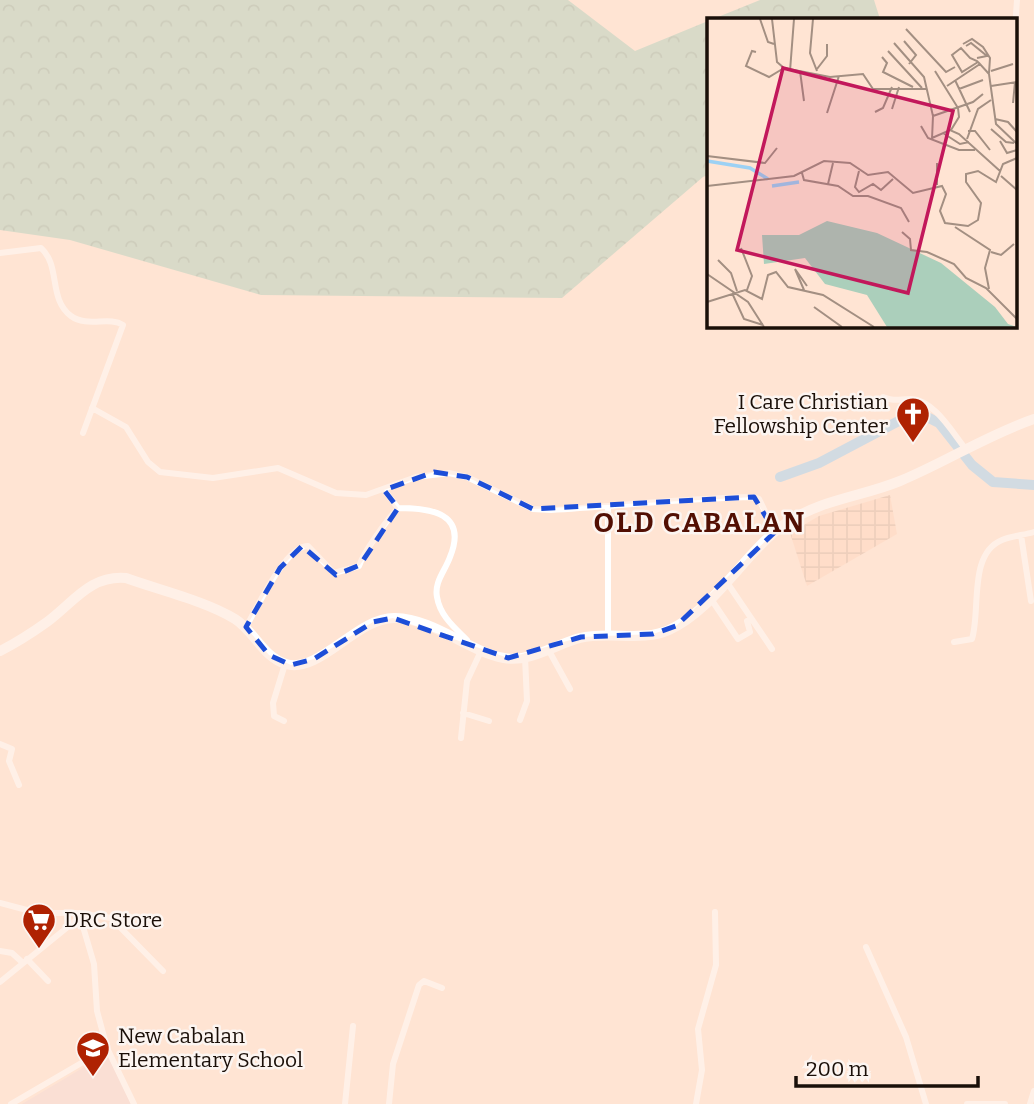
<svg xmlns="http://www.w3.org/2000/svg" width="1034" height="1104" font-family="Bitter,serif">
<defs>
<pattern id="industrial-grid" width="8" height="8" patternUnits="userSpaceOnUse" patternTransform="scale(1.75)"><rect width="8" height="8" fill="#fed6bd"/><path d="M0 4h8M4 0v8" fill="none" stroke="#d9b6a1"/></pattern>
<pattern id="forest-crowns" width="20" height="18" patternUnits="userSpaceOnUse" patternTransform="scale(1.75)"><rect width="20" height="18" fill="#abcfbb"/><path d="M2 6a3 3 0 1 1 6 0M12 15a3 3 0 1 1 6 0" fill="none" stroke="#93b19f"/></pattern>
</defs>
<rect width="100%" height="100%" fill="#ffe4d3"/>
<path fill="url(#industrial-grid)" d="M890,495L897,534L807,586L790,533L819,516Z"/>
<path fill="#f3d9d5" d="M108,1053L133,1104H22Z"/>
<path fill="url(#forest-crowns)" d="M0,0H568L635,51L708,21V175L703,177L562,298L261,295L70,240L0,230Z
M760,0H874L880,19H713Z"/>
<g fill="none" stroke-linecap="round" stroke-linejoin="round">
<path stroke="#9cd1f4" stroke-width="10" d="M780,477L819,463L910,415L927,417L939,423L972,465L993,482L1034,485"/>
<path stroke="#fff" stroke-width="6" d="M1016,15L1017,0
M0,253L41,248C61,266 48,299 71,316C87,328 109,316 123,325L83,433
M883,397C895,402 899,399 911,399C934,400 952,432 965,448
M92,408L126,427L148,462L160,472L213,478L278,468L336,493L366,495L416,477L449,473L467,477L533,509L551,510C618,506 686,498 754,497L759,499L775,532
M384,490L398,508
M608,506V634
M1021,535L1031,601
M726,581L772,649
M711,599L738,639L750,632L747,621
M246,627C257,608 286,545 308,546L334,573L359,566C364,551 387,520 398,508C431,508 468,513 450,557C445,571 434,582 437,597C440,616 455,628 467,640
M954,642L972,639C981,609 968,554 1002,540C1012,536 1024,535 1034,532
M548,649L570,689
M463,713L489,721
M520,720L527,701L525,657
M284,721L274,716L273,703L285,664
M461,738L467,681L481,651
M0,744L12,749L9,761L19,785
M0,903L38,913H79L111,918L163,971
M79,913L94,964L97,1011L107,1048L134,1104
M866,947L906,1037L926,1104
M0,951L12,953L23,963
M27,959L48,981
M0,982L80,917
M11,1104L107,1048
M345,1104L353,1026
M389,1104L393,1064L419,985L424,981L442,988
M696,1104L702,1070L698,1029L716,965L715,912
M967,1104H1005
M1030,1104L1034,1091"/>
<path stroke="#fff" stroke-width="10" d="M0,651C16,643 33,632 47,622C74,602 90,575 126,578C159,590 206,601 235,619C254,631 263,657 286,664C320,674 357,617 395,618C435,619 467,651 504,658C529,663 556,644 580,638C608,631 643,642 669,630C715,609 745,552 786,523C822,499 861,497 900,481C946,462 987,435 1034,419"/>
</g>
<path d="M0 0H1034V1104H0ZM434,472L467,477L533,509L754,497L775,532L676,626L653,634L581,637L508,658L393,618L373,622L314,659L291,665L269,655L246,627L280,568L302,546L336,575L360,565L398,508L384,490Z" fill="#ffe4d3" fill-opacity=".55" fill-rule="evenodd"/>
<path fill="none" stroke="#1d4ed8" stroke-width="5" stroke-dasharray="14 9" stroke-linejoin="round" d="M434,472L467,477L533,509L754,497L775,532L676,626L653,634L581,637L508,658L393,618L373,622L314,659L291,665L269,655L246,627L280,568L302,546L336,575L360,565L398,508L384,490Z"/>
<defs>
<g id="church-pin" transform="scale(1.75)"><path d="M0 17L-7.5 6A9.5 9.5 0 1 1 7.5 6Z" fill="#af2202" stroke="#fcf5f1"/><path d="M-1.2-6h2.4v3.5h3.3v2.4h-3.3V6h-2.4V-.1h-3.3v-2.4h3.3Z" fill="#fff"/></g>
<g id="supermarket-pin" transform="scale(1.75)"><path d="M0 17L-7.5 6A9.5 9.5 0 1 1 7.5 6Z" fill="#af2202" stroke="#fcf5f1"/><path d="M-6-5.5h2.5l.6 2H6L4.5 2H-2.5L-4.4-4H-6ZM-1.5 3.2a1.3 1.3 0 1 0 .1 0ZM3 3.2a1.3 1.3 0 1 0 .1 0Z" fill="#fff"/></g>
<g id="school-pin" transform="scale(1.75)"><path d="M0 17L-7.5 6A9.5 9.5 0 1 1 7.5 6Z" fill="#af2202" stroke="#fcf5f1"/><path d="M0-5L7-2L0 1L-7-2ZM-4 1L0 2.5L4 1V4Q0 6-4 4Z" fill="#fff"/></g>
</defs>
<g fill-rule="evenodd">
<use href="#church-pin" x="913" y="414"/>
<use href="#supermarket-pin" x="39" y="920"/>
<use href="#school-pin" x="93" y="1048"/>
</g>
<g text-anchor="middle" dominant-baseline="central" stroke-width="5" stroke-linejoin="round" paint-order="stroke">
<g font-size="21" fill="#1a0f08" stroke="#fcf5f1" text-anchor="start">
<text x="888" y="402" text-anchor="end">I Care Christian<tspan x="888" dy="24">Fellowship Center</tspan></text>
<text x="64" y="920">DRC Store</text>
<text x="118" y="1036">New Cabalan<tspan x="118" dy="24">Elementary School</tspan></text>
</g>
<g font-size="28" font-weight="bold" letter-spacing="2" fill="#520f03" stroke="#fcf5f1">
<text x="700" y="522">OLD CABALAN</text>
</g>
</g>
<g transform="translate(707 18)">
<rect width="310" height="310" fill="#ffe4d3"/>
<path d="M120,203L170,215L234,245L288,289L301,306L310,309H180L160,277L118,266L98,240L57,246L55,217H92Z" fill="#abcfbb"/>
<path fill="none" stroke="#9cd1f4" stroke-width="3.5" d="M0,143L43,150L61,161M65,168L92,164"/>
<path fill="none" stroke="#a38f82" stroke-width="2" d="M53,1L61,24L67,26M65,1L70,44L77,50L123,59L156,56L166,71H220M106,1L103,35L110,53M199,11L239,54L248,49M197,23L209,37L202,46M187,25L217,59L226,98L225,121M256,26L265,21L276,29L283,40L282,55M259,28L264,25L280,38L270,40M181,33L215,70M49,34L45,33L39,48L62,59L77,50M175,39L180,45L176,54L206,69M271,44L255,54L245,37L254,30L263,40L270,43L273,46M110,51L120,38V26M83,53L87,1M93,53L97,83M228,53L251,90L252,99L244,112M284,53L306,46M248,62L263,94M240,68L273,46L282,56L289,106L310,126M284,68L310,64M252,71L276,62M306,85L308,64M185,91L192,69M168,94L176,90L185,69M120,95L132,58M226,98L266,84L276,76M288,101L301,104L310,114M214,108L221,120L252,132H268M284,111L299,124L307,125M261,113H268L283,132M236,115L253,126L262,124M225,120L243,112L252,116L293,153M260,121L271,91L284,82M293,123L300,135L310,132M0,138L58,145L70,130M152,153L148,169L152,174L166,166L174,172L186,161M95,155L97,162L131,168L146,178H161L194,190L202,204M294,158L310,172M121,166L126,145M230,167V145M0,168L87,158L117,143L143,145L161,157L181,154L206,175L235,168L239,176L233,193L238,205L261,208L271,202L274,185L259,164V156L271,153L289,164L296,146L310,140M248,209L283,232L278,250L282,271M195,214L203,221L204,232L220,234L247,246L259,260L279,270L310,301M34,230L45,258L40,272M284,234L294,237L307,226M11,242L24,255L30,273M0,256L41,284L57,309M97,272L88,251L100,268M25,275L37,301L56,307M0,284L38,272L55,281L61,257L69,254L81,269L116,277L167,309M107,289L135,309"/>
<path fill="#c2185b" fill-opacity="0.15" stroke="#c2185b" stroke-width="3.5" d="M76,50L246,93L201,275L30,232Z"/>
<rect width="310" height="310" fill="none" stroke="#1a0f08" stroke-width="3.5"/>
</g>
<path d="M796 1076v10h182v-10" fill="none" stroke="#1a0f08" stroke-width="3.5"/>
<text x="806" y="1076" font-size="21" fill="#1a0f08" stroke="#fcf5f1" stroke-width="5" paint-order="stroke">200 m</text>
</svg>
